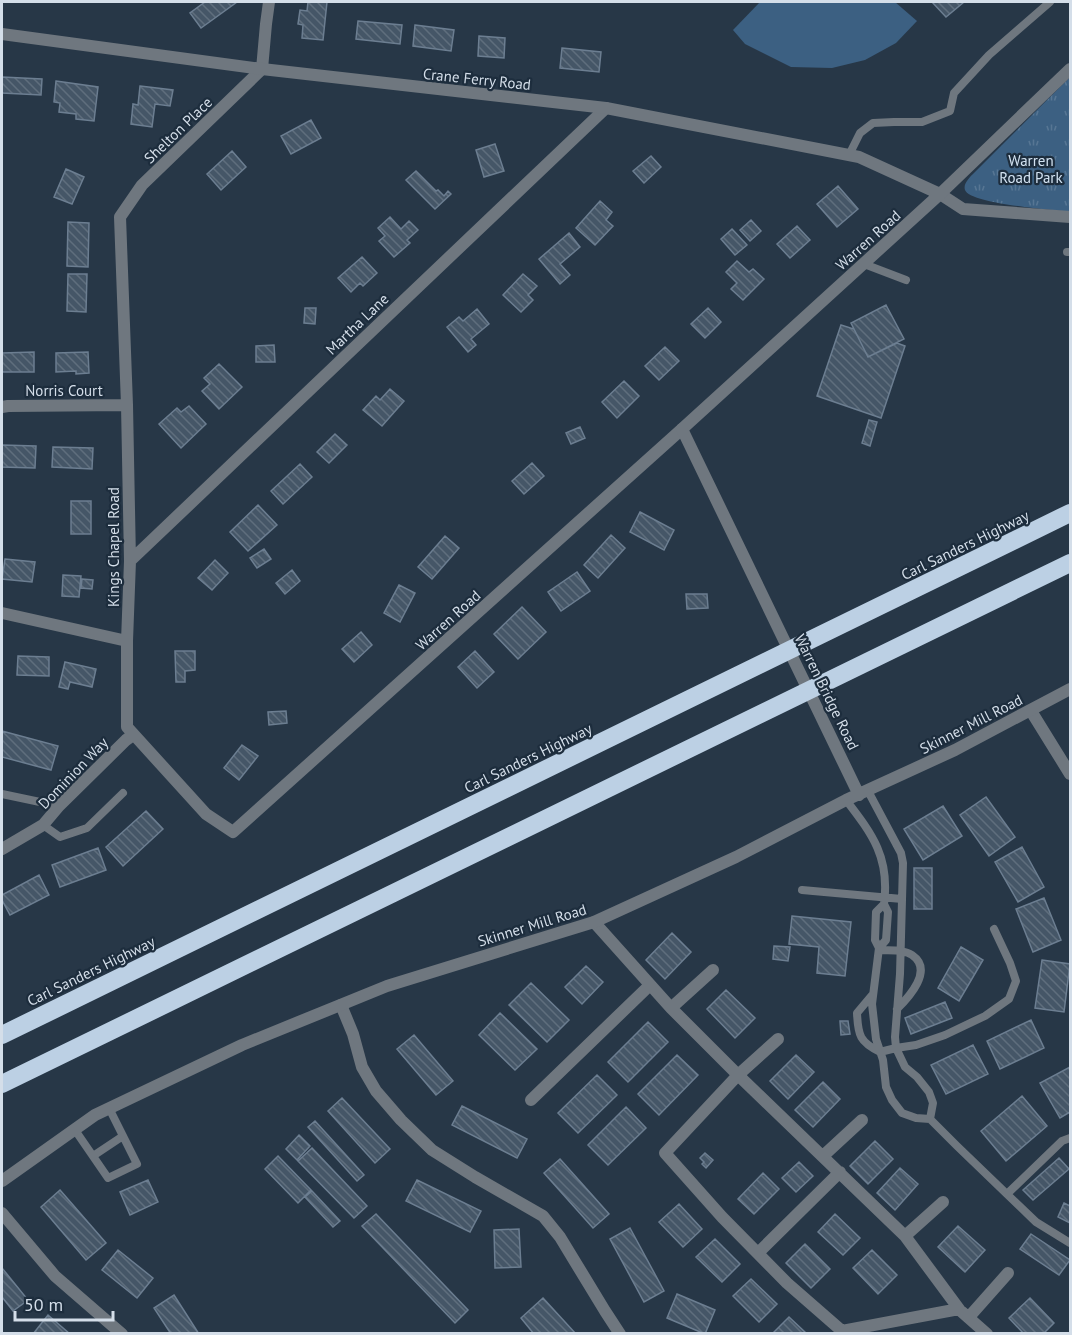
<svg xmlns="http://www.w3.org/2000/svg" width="1072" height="1335" font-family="'PT Sans',sans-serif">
<defs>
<pattern id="park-tufts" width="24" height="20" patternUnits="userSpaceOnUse" patternTransform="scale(1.5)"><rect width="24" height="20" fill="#3c6082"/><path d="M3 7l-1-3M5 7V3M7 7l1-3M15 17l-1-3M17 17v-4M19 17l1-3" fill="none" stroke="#577694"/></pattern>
<pattern id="building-back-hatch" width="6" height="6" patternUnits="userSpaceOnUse" patternTransform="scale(1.5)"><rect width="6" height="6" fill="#455667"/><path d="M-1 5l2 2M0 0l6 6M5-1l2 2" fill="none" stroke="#5f6e7d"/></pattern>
</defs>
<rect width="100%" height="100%" fill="#273747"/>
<path fill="#3c6082" d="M760,2H895L917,21L896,43L865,60L832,68L791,67L745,44L733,30Z"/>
<path fill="url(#park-tufts)" d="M1070,77V212C1055,210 970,204 965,190C963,184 969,178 973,174Z"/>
<path fill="url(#building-back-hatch)" stroke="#6c7e91" stroke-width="1.5" d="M205,2H237L201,28L190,13Z
M308,2H327L323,40L302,38L303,25L298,24L300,10L307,11Z
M932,2H964L946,17Z
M358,21L402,25L400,44L356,39Z
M415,25L454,30L451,51L413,46Z
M479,36L505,38L504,58L478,56Z
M562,48L601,52L599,72L560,68Z
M2,77L42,79L41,95L2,93Z
M56,81L98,87L94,121L76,119V114L59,112L60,103L54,102Z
M140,86L173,90L170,106L155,104L152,127L131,124L133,104L138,105Z
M311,120L321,138L291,154L281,136Z
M495,144L504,171L484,177L476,150Z
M232,151L246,167L221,190L207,174Z
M651,156L661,167L644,183L633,171Z
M66,169L84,177L72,204L54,197Z
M416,171L436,191L438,190L444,196L448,191L451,194L435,209L406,180Z
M838,186L858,209L837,227L817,204Z
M600,201L612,212L606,220L613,226L595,245L576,228Z
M390,217L401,229L409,221L418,230L407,240L410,243L394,257L379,241L385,236L378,228Z
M751,220L761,231L750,241L740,230Z
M68,222L89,223L88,267L67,266Z
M797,226L810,240L790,258L777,244Z
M732,229L747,245L735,255L721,239Z
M569,233L580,247L560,264L570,275L560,284L539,259Z
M362,257L377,273L363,286L360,283L351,292L338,278Z
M737,261L749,272L753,269L764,279L743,300L731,289L737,283L726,272Z
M68,274H87L86,312L67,311Z
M523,274L537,286L528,295L533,300L521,312L503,295Z
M886,305L904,339L868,357L851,323Z
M305,308H316L315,324L304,323Z
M708,308L721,322L705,338L691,324Z
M477,309L489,324L471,339L476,345L468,352L447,327L459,317L463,321Z
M841,325L854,329L868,357L897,343L905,346L881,418L817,396Z
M274,345L275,362H256V346Z
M665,347L679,361L659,380L645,366Z
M34,352V372H2V353Z
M88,352L89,373L76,374V371L56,372V353Z
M219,364L242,387L219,409L202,391L210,384L204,378Z
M624,381L639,396L617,418L602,402Z
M390,389L404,401L382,426L363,410L376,396L380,400Z
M189,406L206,424L181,448L159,424L177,408L181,412Z
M869,420L877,422L870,446L862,443Z
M580,427L585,438L571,444L566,433Z
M335,434L347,445L329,463L317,452Z
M2,445L36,446L35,468L2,467Z
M53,447L93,448L92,469L52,467Z
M532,463L544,476L524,494L512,481Z
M300,464L312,477L283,504L271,491Z
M71,501H91V534H71Z
M258,505L277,525L248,551L230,532Z
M640,512L674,530L664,550L630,532Z
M611,535L625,548L598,578L584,565Z
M445,536L459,548L432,579L418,567Z
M264,549L271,559L257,568L250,558Z
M5,559L35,562L32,582L2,579Z
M215,560L228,573L212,590L198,578Z
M292,570L300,581L285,594L276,583Z
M577,572L590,591L561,611L548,592Z
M63,575L81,576L79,597L62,596Z
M82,579L93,580L92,589L81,588Z
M399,585L415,593L400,622L384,613Z
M686,594H707L708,608L687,609Z
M522,607L546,632L518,659L494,634Z
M361,632L372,645L354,662L342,649Z
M175,651H195V670L185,671V682H176Z
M475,651L494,672L477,688L458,667Z
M18,656L49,657V676L17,675Z
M65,662L96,669L92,687L70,682L68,689L59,687Z
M286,711L287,723L269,725L268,712Z
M2,731L58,746L51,770L2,757Z
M242,745L258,756L239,780L224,768Z
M986,797L1015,837L989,856L960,815Z
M943,806L962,836L923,860L904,829Z
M146,811L163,829L123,866L106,847Z
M1022,847L1044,887L1018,902L995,862Z
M98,848L106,870L60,887L52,865Z
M914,868H932V909H914Z
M39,875L49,895L10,915L2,900V895Z
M1044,898L1061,940L1033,952L1016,909Z
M792,916L851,922L845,976L817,973L819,947L789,944Z
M672,933L691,952L665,979L646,960Z
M774,946L790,947L788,961L773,959Z
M961,947L983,960L959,1001L938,988Z
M1042,960L1070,964L1064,1012L1035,1008Z
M586,966L603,982L582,1004L565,987Z
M531,983L569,1020L547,1042L509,1005Z
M726,990L755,1018L735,1038L707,1009Z
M945,1002L952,1018L911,1034L905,1018Z
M500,1013L537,1049L515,1070L479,1035Z
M1031,1020L1044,1048L1000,1069L987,1041Z
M840,1021H848L850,1034L841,1035Z
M648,1022L668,1042L628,1082L608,1062Z
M414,1035L453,1081L436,1095L397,1049Z
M973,1045L988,1074L946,1094L931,1065Z
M677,1055L698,1075L659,1115L638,1094Z
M796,1055L814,1072L788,1099L770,1081Z
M1070,1067V1112L1060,1118L1040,1083Z
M597,1075L617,1095L578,1133L558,1113Z
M823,1082L840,1099L813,1127L795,1110Z
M1022,1096L1047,1126L1006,1161L981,1131Z
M342,1098L390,1149L375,1163L328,1111Z
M462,1106L527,1139L517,1158L452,1125Z
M626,1107L646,1128L608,1165L588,1145Z
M315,1121L364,1175L357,1181L308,1127Z
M299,1135L310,1146L297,1160L286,1149Z
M875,1141L893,1159L868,1184L850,1166Z
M312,1148L367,1206L354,1218L298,1161Z
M705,1153L713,1160L706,1168L702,1164L704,1162L700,1158Z
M278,1156L311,1190L298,1203L265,1169Z
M1059,1158L1069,1169L1033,1200L1023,1190Z
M560,1159L609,1214L593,1228L544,1173Z
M799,1162L813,1176L796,1192L782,1178Z
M900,1168L918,1184L895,1210L877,1193Z
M763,1173L779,1189L754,1214L738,1199Z
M148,1180L158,1202L130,1215L120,1192Z
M417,1180L481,1211L470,1232L406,1201Z
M60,1190L106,1243L86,1260L41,1207Z
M312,1191L340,1221L333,1227L305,1197Z
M1064,1203L1070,1206V1223L1058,1217Z
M679,1204L702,1229L683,1247L659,1222Z
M376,1214L468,1310L455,1323L362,1226Z
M835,1214L860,1238L843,1255L818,1232Z
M958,1226L985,1250L965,1272L938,1247Z
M630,1228L664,1291L644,1302L610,1239Z
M519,1229L521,1267L495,1268L494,1230Z
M1031,1234L1070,1260L1059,1275L1020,1249Z
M715,1239L740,1264L722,1282L696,1257Z
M805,1244L830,1269L811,1288L786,1263Z
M118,1250L153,1278L137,1298L102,1270Z
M872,1250L897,1275L878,1294L853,1268Z
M2,1268L28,1300L13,1311L2,1297Z
M751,1279L777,1304L759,1322L733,1296Z
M677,1294L715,1310L705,1334L667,1318Z
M174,1295L199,1334H171L154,1308Z
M543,1298L576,1334H534L521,1318Z
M1030,1298L1054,1323L1043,1334H1024L1009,1318Z
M48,1315L70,1334H33Z
M789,1317L807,1334L773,1333Z"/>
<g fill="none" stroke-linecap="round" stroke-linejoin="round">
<path stroke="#6f777f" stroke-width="8" d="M849,155L860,133L873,123L894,122H922L950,111L954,93L989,55L1050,2
M1067,252H1070
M864,264L906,280
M868,791L901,853L903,863L900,974L895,1037L896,1048L905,1067L917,1077L929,1092L933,1103L930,1119
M2,794L59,806
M846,800C873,835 890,858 884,904L876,912L875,940L879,948L872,1004L876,1039L883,1060L886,1087L892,1100L902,1113L916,1118L930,1119L957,1146L1036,1222L1070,1243
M43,825L60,837L87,828L123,793
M802,890L902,899
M879,948L886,940L888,912L884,904
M879,950C889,951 903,949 912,955C934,970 909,997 897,1009
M873,994L857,1013C858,1036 860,1042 880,1052L896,1048L916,1045L945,1035L985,1016L1009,999L1016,981L1010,963L994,929
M75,1130L108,1178L137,1164L109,1108
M93,1156L123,1136
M1007,1194L1062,1141L1070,1138"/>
<path stroke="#6f777f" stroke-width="12" d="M269,2L266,24L262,69L142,185L120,217L127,405L130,561L127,641V727L206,814L233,832L682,429
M940,194L963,209L1070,217
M2,407L8,406L127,405
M130,561L606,108
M2,613L127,641
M1031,711L1070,774
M2,849L43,825L59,806L126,740L133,735
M594,922L671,1008L738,1075L905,1236L959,1309L842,1331L787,1283L722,1217L665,1153L738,1075L778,1039
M341,1005L353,1034L362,1067L376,1091L401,1120L432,1150L475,1177L543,1216L560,1237L605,1311L620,1334
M671,1008L713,970
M531,1100L650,985
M823,1156L862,1120
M2,1213L55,1276L122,1334
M905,1236L943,1202
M758,1253L840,1172
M962,1312L987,1334
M969,1317L1008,1273"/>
<path stroke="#6f777f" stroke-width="12" d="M2,34L262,69L606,108L859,157L940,194
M859,795L682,429L940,194L1070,69
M2,1181L95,1115L242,1045L387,986L594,922L736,857L846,800L955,750L1070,689"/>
<path stroke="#bcd0e4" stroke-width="18" d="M2,1035L1070,513
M2,1084L1070,563"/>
</g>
<g text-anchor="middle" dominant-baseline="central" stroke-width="4.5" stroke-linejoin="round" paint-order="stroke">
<g font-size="15" fill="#d4dee9" stroke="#1d2d3d">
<text transform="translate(477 79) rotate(6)">Crane Ferry Road</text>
<text transform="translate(178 130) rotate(-44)">Shelton Place</text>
<text transform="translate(868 240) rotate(-42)">Warren Road</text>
<text transform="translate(357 324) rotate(-44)">Martha Lane</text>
<text x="64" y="390">Norris Court</text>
<text transform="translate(965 545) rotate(-26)">Carl Sanders Highway</text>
<text transform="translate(113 547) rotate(-90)">Kings Chapel Road</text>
<text transform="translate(448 620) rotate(-42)">Warren Road</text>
<text transform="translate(827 692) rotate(64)">Warren Bridge Road</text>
<text transform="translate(971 724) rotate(-27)">Skinner Mill Road</text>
<text transform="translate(528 758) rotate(-26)">Carl Sanders Highway</text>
<text transform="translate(73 773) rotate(-46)">Dominion Way</text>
<text transform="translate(532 925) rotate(-17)">Skinner Mill Road</text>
<text transform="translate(91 971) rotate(-26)">Carl Sanders Highway</text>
</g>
<g font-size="15" fill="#d3e3f2" stroke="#1d2d3d">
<text x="1031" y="160">Warren<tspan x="1031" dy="17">Road Park</tspan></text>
</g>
</g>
<rect width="1072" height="1335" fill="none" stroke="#d4dee9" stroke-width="6"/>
<path d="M15 1311v9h98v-9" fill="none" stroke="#d4dee9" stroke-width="3"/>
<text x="24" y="1311" font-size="18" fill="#d4dee9" stroke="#1d2d3d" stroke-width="4.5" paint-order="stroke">50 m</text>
</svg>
